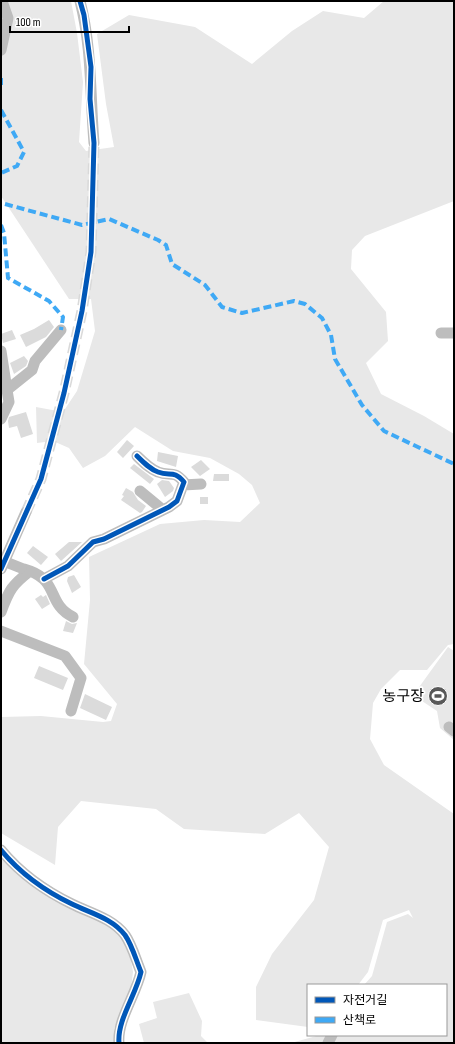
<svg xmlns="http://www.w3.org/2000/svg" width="455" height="1044" font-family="'Sofia Sans Condensed','Noto Sans KR',sans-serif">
<rect width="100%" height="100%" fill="#fff"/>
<path fill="#e8e8e8" d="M1,1H71L77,33L83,82L79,142L86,151L114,147L106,104L97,34L129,15L195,27L252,64L292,31L323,11L364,18L384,1H454V201L365,236L352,250L351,269L386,312L388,341L366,363L381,394L424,416L454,434V644L448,645L427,670H400L381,689L373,703L370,739L384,765L454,814V1043H291L320,1035H446V985H364L372,976L387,922L408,914L413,918L409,910L383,920L368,972L358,985H308V1027L256,1020V987L272,954L314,900L329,847L299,813L265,834L184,829L156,809L81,801L58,827L55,865L1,833V717L41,716L103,722L111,721L117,704L84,664L90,600L89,557L160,524L204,520L240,522L260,503L252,485L239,474L210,458L173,451L135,427L105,456L83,468L69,448L53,441L37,443L36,407L63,412L77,391L95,331L91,299H69L1,196Z
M448,647L454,651V740L440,728L437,711L422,701L417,690Z
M1,852L120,934L131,960L133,972L131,989L114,1029L117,1043H1Z
M189,993L202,1021L201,1036L208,1043H144L139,1024L157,1018L153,1002Z"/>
<path fill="#dbdbdb" d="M49,320L54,327L46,337L26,347L20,335L34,329Z
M12,330L16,339L3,343L1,334Z
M24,356L28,361L26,366L14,374L10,363Z
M26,412L33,434L21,438L17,426L9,428L8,421L9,417Z
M127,440L134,446L123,458L117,452Z
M158,452L178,456L176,467L157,461Z
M201,460L210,469L200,476L191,467Z
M134,464L154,479L150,484L130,468Z
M214,474H229V481H213Z
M162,480L169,481L174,488L173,491L165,497L157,484Z
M126,488L133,492L138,500L146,506L142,512L140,513L121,500L124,496L122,495Z
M200,497H208V504H200Z
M69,542H82L61,561L55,554Z
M33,546L48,557L41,565L27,553Z
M74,575L81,587L72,593L67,581L68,577Z
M41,595L43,597L46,595L50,604L42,609L35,599Z
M66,621L72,624L77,623L73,633L63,631Z
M39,666L68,678L63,690L34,678Z
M85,694L112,707L106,720L80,708Z"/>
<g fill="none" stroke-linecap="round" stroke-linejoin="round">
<path stroke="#d9d9d9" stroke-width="11" stroke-dasharray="11 5.5" stroke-linecap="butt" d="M26,512L41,479L64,393L82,311L91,252L94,143"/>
<path stroke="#bdbdbd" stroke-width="11" d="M80,1C92,47 90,95 94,143
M1,50L8,18L2,1
M441,333H454
M1,351L7,390
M1,419L9,402L7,390L32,370L35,361L61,330
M183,485L201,484
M140,491L163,510
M1,569L26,512
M30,571C59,582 47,604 73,617
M44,579L68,566L93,542L104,539L169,507L177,501L184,482C173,469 170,477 158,472C150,469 144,463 137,456
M1,612C9,590 12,585 30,571L24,569
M1,631L65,656L81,678L71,711
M449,727L454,731
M1,850C20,873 45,891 72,904C90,913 112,918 125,935C132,945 136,960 141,972C136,995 117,1020 119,1043
M328,1043L332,1035"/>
<path stroke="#bdbdbd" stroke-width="11" d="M1,560L21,568"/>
<path stroke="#3fa9f5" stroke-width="4" stroke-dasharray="8 4" stroke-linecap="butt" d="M1,78V85
M1,110L24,152L17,166L1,173
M5,204L82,225L109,219L158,240L166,245L172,264L205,285L222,307L242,313L294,301L305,304L322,318L331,335L335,359L362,405L384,431L454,464
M1,225L4,233L8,278L49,301L63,317L61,330"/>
<g stroke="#fff" stroke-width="8">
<path id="cycleway" d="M1,569L41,479L64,393L82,311L91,252L94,143L90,99L91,67L84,15L80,1
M44,579L68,566L93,542L104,539L169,507L177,501L184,482C173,469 170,477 158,472C150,469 144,463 137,456
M1,850C20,873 45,891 72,904C90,913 112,918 125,935C132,945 136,960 141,972C136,995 117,1020 119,1043"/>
</g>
<use href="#cycleway" stroke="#0057b8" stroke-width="5"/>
</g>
<defs>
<g id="stadium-disc" transform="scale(1)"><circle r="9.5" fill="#595959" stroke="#fff"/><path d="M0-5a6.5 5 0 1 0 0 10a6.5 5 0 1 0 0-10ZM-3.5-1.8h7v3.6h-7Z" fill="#fff"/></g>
</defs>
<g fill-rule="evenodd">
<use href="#stadium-disc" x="438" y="696"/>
</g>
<g text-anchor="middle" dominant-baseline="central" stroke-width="3.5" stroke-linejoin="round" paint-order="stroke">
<g font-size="15" fill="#000" stroke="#fff" text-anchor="end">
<text x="424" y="696">농구장</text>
</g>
</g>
<rect width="455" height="1044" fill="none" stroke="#000000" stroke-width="4"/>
<rect x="307" y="984" width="140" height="52" fill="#ffffff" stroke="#999999"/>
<rect x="315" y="997" width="20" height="6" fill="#0057b8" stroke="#999999"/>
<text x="343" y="1004" font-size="12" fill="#000000">자전거길</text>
<rect x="315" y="1017" width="20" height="6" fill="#3fa9f5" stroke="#999999"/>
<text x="343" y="1024" font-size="12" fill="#000000">산책로</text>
<path d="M10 26v6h119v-6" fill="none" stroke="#000000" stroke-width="2"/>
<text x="16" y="26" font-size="12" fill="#000000" stroke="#ffffff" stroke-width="3" paint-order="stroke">100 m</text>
</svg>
